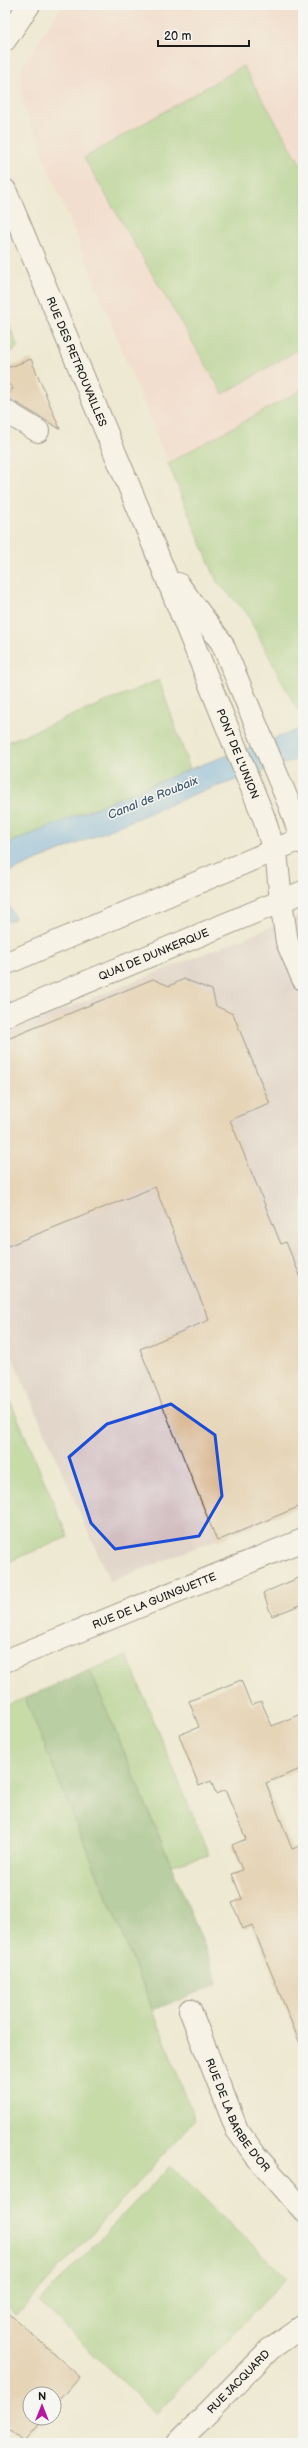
<svg xmlns="http://www.w3.org/2000/svg" width="308" height="2448" font-family="'Balsamiq Sans',sans-serif">
<rect width="100%" height="100%" fill="#f6f6f2"/>
<filter id="ink" filterUnits="userSpaceOnUse"><feTurbulence type="fractalNoise" baseFrequency=".025" numOctaves="2"/><feDisplacementMap in="SourceGraphic" scale="8" xChannelSelector="R" yChannelSelector="G"/><feConvolveMatrix kernelMatrix="1 2 1 2 8 2 1 2 1" color-interpolation-filters="sRGB"/></filter>
<filter id="wash" filterUnits="userSpaceOnUse"><feTurbulence type="fractalNoise" baseFrequency=".012" numOctaves="4" result="noise"/><feDisplacementMap in="SourceGraphic" scale="16" xChannelSelector="R" yChannelSelector="G"/><feGaussianBlur stdDeviation="0.9" result="paint"/><feColorMatrix in="noise" values="0 0 0 0 0 0 0 0 0 0 0 0 0 0 0 0 0 1.4 0 .05"/><feComposite in="paint" operator="in"/></filter>
<g filter="url(#wash)">
<rect width="100%" height="100%" fill="#eee9d2"/>
<path fill="#f7d0c9" d="M62,5H303V389L168,463L22,103L21,68Z"/>
<path fill="#d2bec1" d="M303,914V1505L110,1582L5,1340V1033Z"/>
<path fill="#97c979" stroke="#5a724a" d="M243,66L303,168V347L223,394L84,158Z
M5,314L18,347L5,357Z
M303,389V709L298,712L246,612L217,582L168,463Z
M159,680L190,769L5,845V743Z
M5,1388L68,1537L5,1563Z
M127,1656L209,1855L171,1865L90,1670Z
M25,1698L153,2010L195,2120L17,2315L5,2304V1706Z
M170,2166L287,2278L156,2414L39,2302Z"/>
<path fill="#79ad69" stroke="#4a6442" d="M90,1670L204,1945L218,1984L153,2010L25,1698Z"/>
<path fill="#74b4e8" stroke="#486882" d="M303,728V758L197,793L5,874V845L190,769Z
M5,897L15,919L5,922Z"/>
<g id="blocks">
<path fill="#daba96" d="M31,359L60,429L7,397L13,388L5,381V369Z
M153,979L169,986L184,979L212,990L216,1006L233,1014L270,1104L230,1120L281,1244L286,1242L303,1283V1505L217,1541L140,1349L209,1320L155,1187L5,1247V1040Z
M303,1576V1604L272,1616L263,1593Z
M241,1680L251,1705L261,1701L272,1726L303,1713V1768L266,1783L292,1849L303,1845V2046H301L252,1925L243,1929L232,1903L242,1899L232,1874L242,1870L232,1845L246,1839L225,1790L216,1794L211,1781L199,1786L179,1735L199,1727L189,1701Z
M5,2310L80,2377L54,2407V2394H30V2418H45L24,2442L5,2426Z"/>
</g>
</g>
<g filter="url(#ink)">
<use href="#blocks" fill-opacity="0" stroke="#3c3b37" stroke-width="1"/>
<g fill="none" stroke-linecap="round" stroke-linejoin="round">
<g stroke="#3c3b37" stroke-width="24">
<g id="street">
<path d="M5,411L38,431"/>
<path d="M281,901L287,942L303,979"/>
<path id="s1" d="M5,1661L303,1540"/>
<path id="s2" d="M190,2010L237,2130L256,2156L303,2210"/>
<path id="s3" d="M178,2443L270,2349L303,2326"/>
</g>
</g>
<g stroke="#3c3b37" stroke-width="24">
<g id="secondary">
<path d="M5,40L29,5"/>
<path id="s4" d="M5,190L149,534L264,818L277,861L281,901"/>
<path d="M178,584L222,643L290,806L303,843"/>
</g>
</g>
<g stroke="#3c3b37" stroke-width="24">
<g id="primary">
<path d="M5,964L303,838"/>
<path id="s5" d="M5,1016L303,892"/>
</g>
</g>
<use href="#street" stroke="#fff" stroke-width="22"/>
<use href="#secondary" stroke="#fff" stroke-width="22"/>
<use href="#primary" stroke="#fff" stroke-width="22"/>
</g>
</g>
<path d="M0 0H308V2448H0ZM171,1404L215,1435L222,1496L199,1536L115,1549L91,1523L69,1457L107,1424Z" fill="#eee9d2" fill-opacity=".55" fill-rule="evenodd"/>
<path fill="none" stroke="#1d4ed8" stroke-width="3" stroke-linejoin="round" d="M171,1404L215,1435L222,1496L199,1536L115,1549L91,1523L69,1457L107,1424Z"/>
<g text-anchor="middle" dominant-baseline="central" stroke-width="3" stroke-linejoin="round" paint-order="stroke">
<g font-size="11" fill="#1c1c1c" stroke="#f6f6f2">
<text stroke="none"><textPath href="#s4" startOffset="186">RUE DES RETROUVAILLES</textPath></text>
<text stroke="none"><textPath href="#s4" startOffset="610">PONT DE L'UNION</textPath></text>
<text stroke="none"><textPath href="#s5" startOffset="161">QUAI DE DUNKERQUE</textPath></text>
<text stroke="none"><textPath href="#s1" startOffset="161">RUE DE LA GUINGUETTE</textPath></text>
<text stroke="none"><textPath href="#s2" startOffset="116">RUE DE LA BARBE D'OR</textPath></text>
<text stroke="none"><textPath href="#s3" startOffset="86">RUE JACQUARD</textPath></text>
</g>
<g font-size="12" font-style="italic" fill="#3f596e" stroke="#f6f6f2">
<text transform="translate(153 798) rotate(-22)">Canal de Roubaix</text>
</g>
</g>
<rect width="308" height="2448" fill="none" stroke="#f6f6f2" stroke-width="20"/>
<g transform="translate(42 2406)"><circle r="19" fill="#f6f6f2" stroke="#9f9f9c"/>
<path d="M0-3L7 15L0 10L-7 15Z" fill="#b5179e"/>
<text y="-6" font-size="11" font-weight="bold" text-anchor="middle" fill="#1c1c1c">N</text>
</g>
<path d="M158 40v6h91v-6" fill="none" stroke="#1c1c1c" stroke-width="2"/>
<text x="164" y="40" font-size="12" fill="#1c1c1c" stroke="#f6f6f2" stroke-width="3" paint-order="stroke">20 m</text>
</svg>
